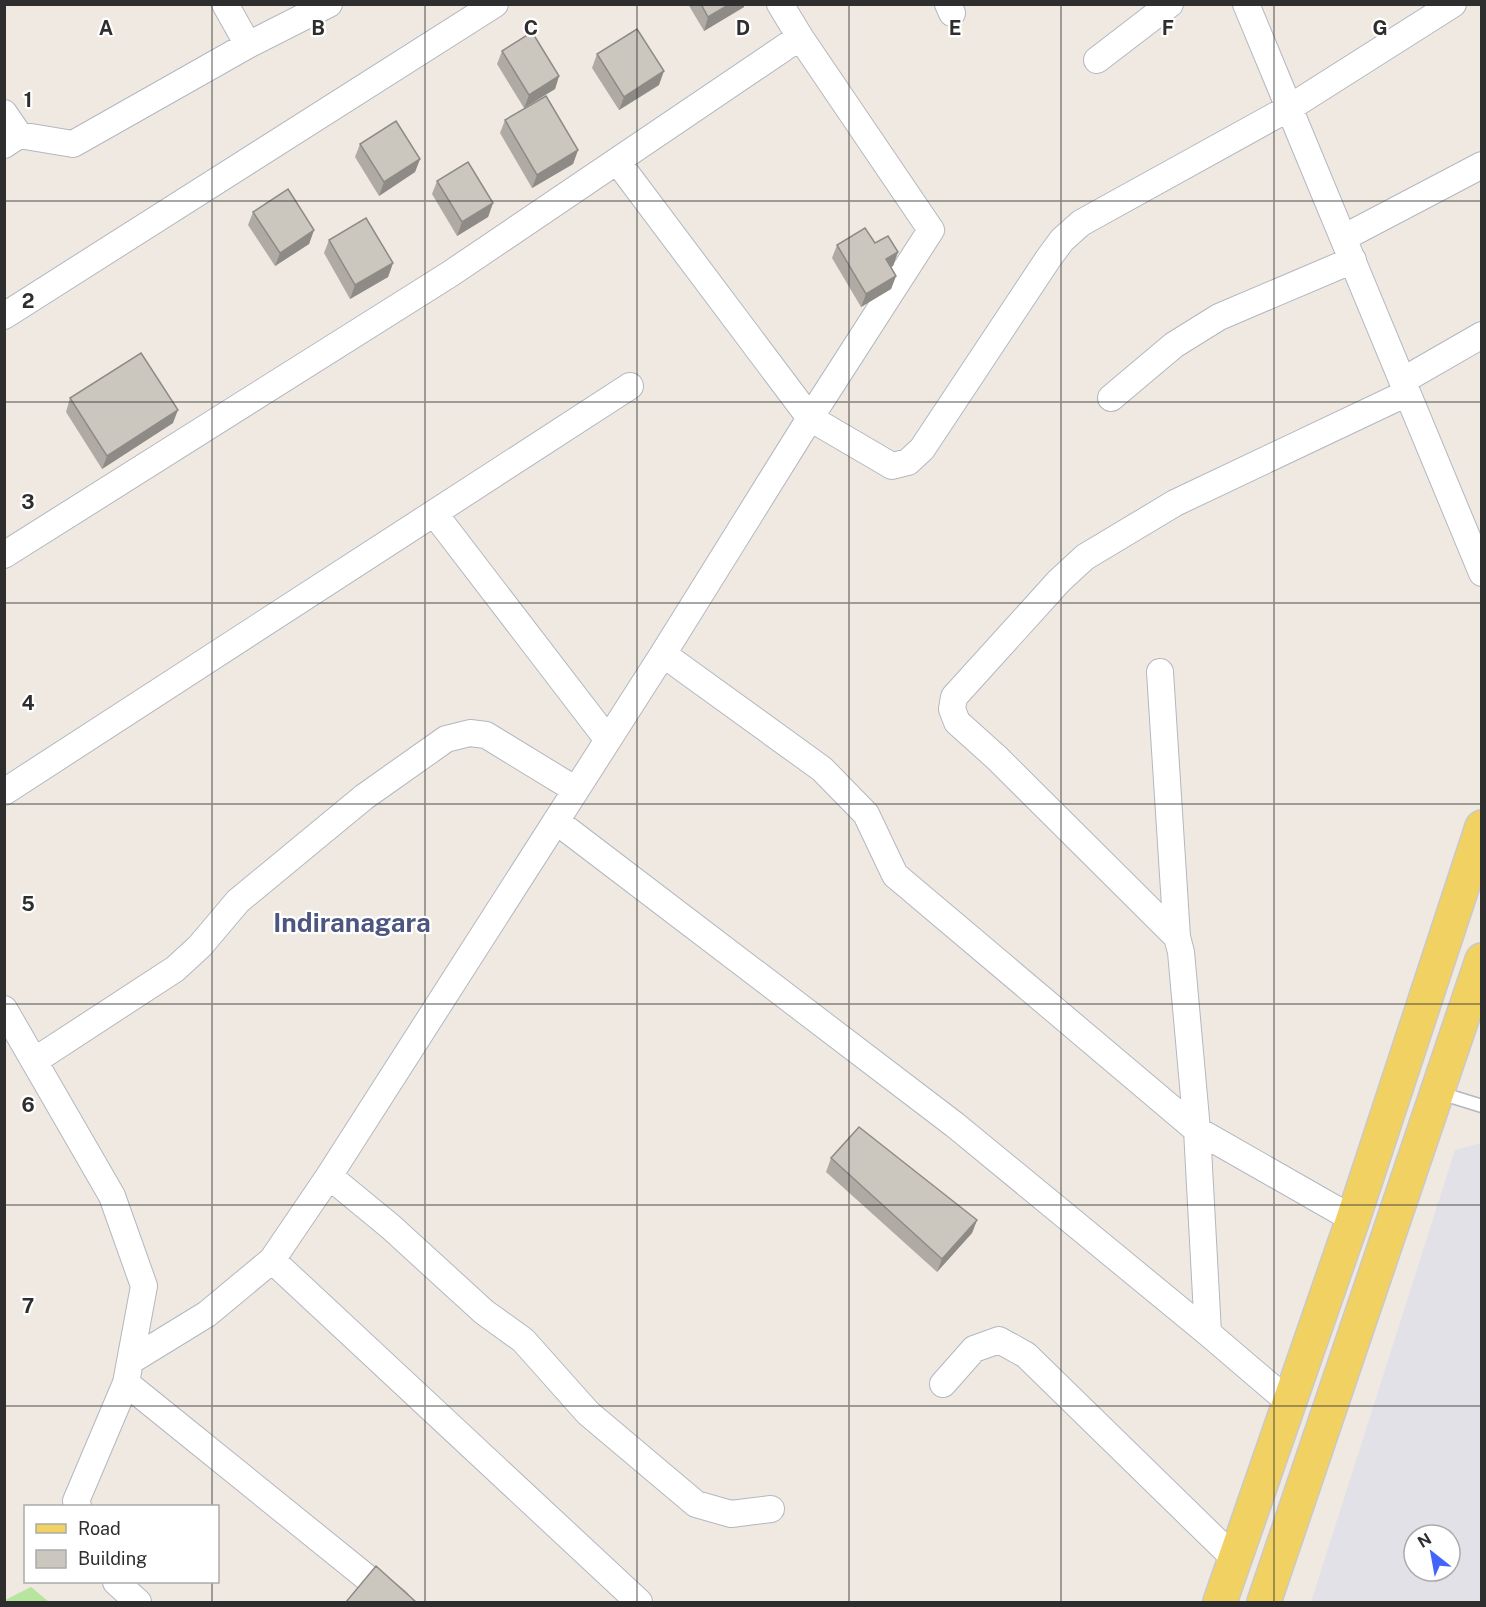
<svg xmlns="http://www.w3.org/2000/svg" width="1486" height="1607" font-family="'Public Sans',sans-serif">
<rect width="100%" height="100%" fill="#efe9e1"/>
<path fill="#e3e1e8" fill-rule="evenodd" d="M1481,1143V1602H1311L1455,1150ZM1414,1535H1450V1571H1414Z"/>
<path fill="#b6e59e" d="M31,1587L49,1602H5V1600Z"/>
<g fill="none" stroke-linecap="round" stroke-linejoin="round">
<g stroke="#b4b7c1" stroke-width="15">
<path id="lane" d="M1440,1093L1482,1106"/>
</g>
<g stroke="#b4b7c1" stroke-width="28">
<path id="street" d="M225,4L248,45
M948,4L952,13
M1246,4L1482,573
M1097,60L1170,4
M4,113L19,135
M4,145L19,135L73,144L248,45L329,4
M617,161L810,418L892,466L908,462L922,449L1048,259L1062,240L1081,223L1289,108L1453,4
M1343,238L1482,165
M4,316L495,4
M1402,381L1482,335
M1111,398L1174,345L1219,317L1353,260
M434,513L608,740
M4,555L450,274L800,37
M663,654L822,769L866,814L895,875L1197,1130L1353,1219
M1160,672L1177,937
M4,792L630,386
M556,821L955,1125L1208,1333L1290,1403
M4,1009L112,1196L144,1286L126,1383L76,1501L78,1506
M34,1061L175,969L200,946L238,901L364,797L446,739L470,733L486,735L576,790
M329,1176L391,1227L484,1312L523,1340L588,1413L696,1504L731,1514L771,1509
M272,1260L639,1602
M1208,1333L1197,1130L1181,952L1177,937L997,758L957,722L952,709L954,697L1059,581L1085,557L1175,503L1407,393
M132,1360L207,1314L272,1260L329,1176L663,654L810,418L931,230L800,37L780,4
M126,1383L397,1602
M943,1384L974,1349L999,1340L1026,1355L1234,1558
M116,1582L138,1602"/>
</g>
<g stroke="#c9c9c9" stroke-width="36">
<path id="primary" d="M1220,1602L1353,1219L1482,827
M1264,1602L1482,960"/>
</g>
<use href="#lane" stroke="#fff" stroke-width="12"/>
<use href="#street" stroke="#fff" stroke-width="26"/>
<use href="#primary" stroke="#f2d163" stroke-width="33"/>
</g>
<path fill="#afaba4" d="M688,4H744V7L704,31Z
M502,51L559,76L555,89L524,108L497,64Z
M597,54L659,85L619,110L592,68Z
M505,120L578,150L573,164L532,188L500,133Z
M360,144L420,159L415,172L379,196L355,157Z
M437,181L493,203L488,217L457,236L432,194Z
M253,212L314,230L309,244L275,266L248,225Z
M329,240L393,263L388,277L350,299L324,253Z
M875,243L898,252L893,266L891,267L896,276L891,289L861,307L832,258L837,245Z
M70,398L173,423L102,469L66,412Z
M831,1158L977,1220L972,1233L937,1272L826,1172Z"/>
<path fill="#8e8b86" d="M730,4H744V7L704,31L708,17Z
M664,71L659,85L619,110L624,97Z
M559,76L555,89L524,108L529,95Z
M578,150L573,164L532,188L537,175Z
M420,159L415,172L379,196L384,182Z
M493,203L488,217L457,236L462,222Z
M314,230L309,244L275,266L280,253Z
M898,252L893,266L881,272L886,259Z
M393,263L388,277L350,299L355,285Z
M896,276L891,289L861,307L866,294Z
M178,410L173,423L102,469L107,456Z
M977,1220L972,1233L937,1272L942,1259Z"/>
<path fill="#cbc7bf" stroke="#8e8b86" stroke-width="1.5" d="M701,4H730L708,17Z
M637,29L664,71L624,97L597,54Z
M532,32L559,76L529,95L502,51Z
M546,96L578,150L537,175L505,120Z
M396,121L420,159L384,182L360,144Z
M468,162L493,203L462,222L437,181Z
M288,189L314,230L280,253L253,212Z
M366,218L393,263L355,285L329,240Z
M865,228L875,243L888,236L898,252L886,259L896,276L866,294L837,245Z
M141,353L178,410L107,456L70,398Z
M859,1127L977,1220L942,1259L831,1158Z
M376,1566L416,1602H346Z"/>
<path fill="none" stroke="#2e2e2e" stroke-width="1.5" stroke-opacity="0.55" d="M212,4V1506M425,4V1602M637,4V1602M849,4V1602M1061,4V1602M1274,4V1602M4,201H1482M4,402H1482M4,603H1482M4,804H1482M4,1004H1482M4,1205H1482M4,1406H1482M212,1582V1602"/>
<g text-anchor="middle" dominant-baseline="central" stroke-width="4.5" stroke-linejoin="round" paint-order="stroke">
<g font-size="26" font-weight="bold" fill="#4d5680" stroke="#fff">
<text x="352" y="922">Indiranagara</text>
</g>
</g>
<g font-size="20" text-anchor="middle" font-weight="bold" fill="#2e2e2e" stroke="#fff" stroke-width="4.5" stroke-linejoin="round" paint-order="stroke">
<text x="106" y="35">A</text>
<text x="318" y="35">B</text>
<text x="531" y="35">C</text>
<text x="743" y="35">D</text>
<text x="955" y="35">E</text>
<text x="1168" y="35">F</text>
<text x="1380" y="35">G</text>
<text x="28" y="107">1</text>
<text x="28" y="308">2</text>
<text x="28" y="509">3</text>
<text x="28" y="710">4</text>
<text x="28" y="911">5</text>
<text x="28" y="1112">6</text>
<text x="28" y="1313">7</text>
</g>
<rect width="1486" height="1607" fill="none" stroke="#2e2e2e" stroke-width="12"/>
<rect x="24" y="1505" width="195" height="78" fill="#ffffff" stroke="#ababab" stroke-width="1.5"/>
<rect x="36" y="1524" width="30" height="9" fill="#f2d163" stroke="#ababab" stroke-width="1.5"/>
<text x="78" y="1535" font-size="18" fill="#2e2e2e">Road</text>
<rect x="36" y="1550" width="30" height="18" fill="#cbc7bf" stroke="#ababab" stroke-width="1.5"/>
<text x="78" y="1565" font-size="18" fill="#2e2e2e">Building</text>
<g transform="translate(1432 1553) rotate(329)"><circle r="28" fill="#ffffff" stroke="#ababab" stroke-width="1.5"/>
<path d="M0-4.5L10 22L0 15L-10 22Z" fill="#4264fb"/>
<text y="-9" font-size="16" font-weight="bold" text-anchor="middle" fill="#2e2e2e">N</text>
</g>
</svg>
